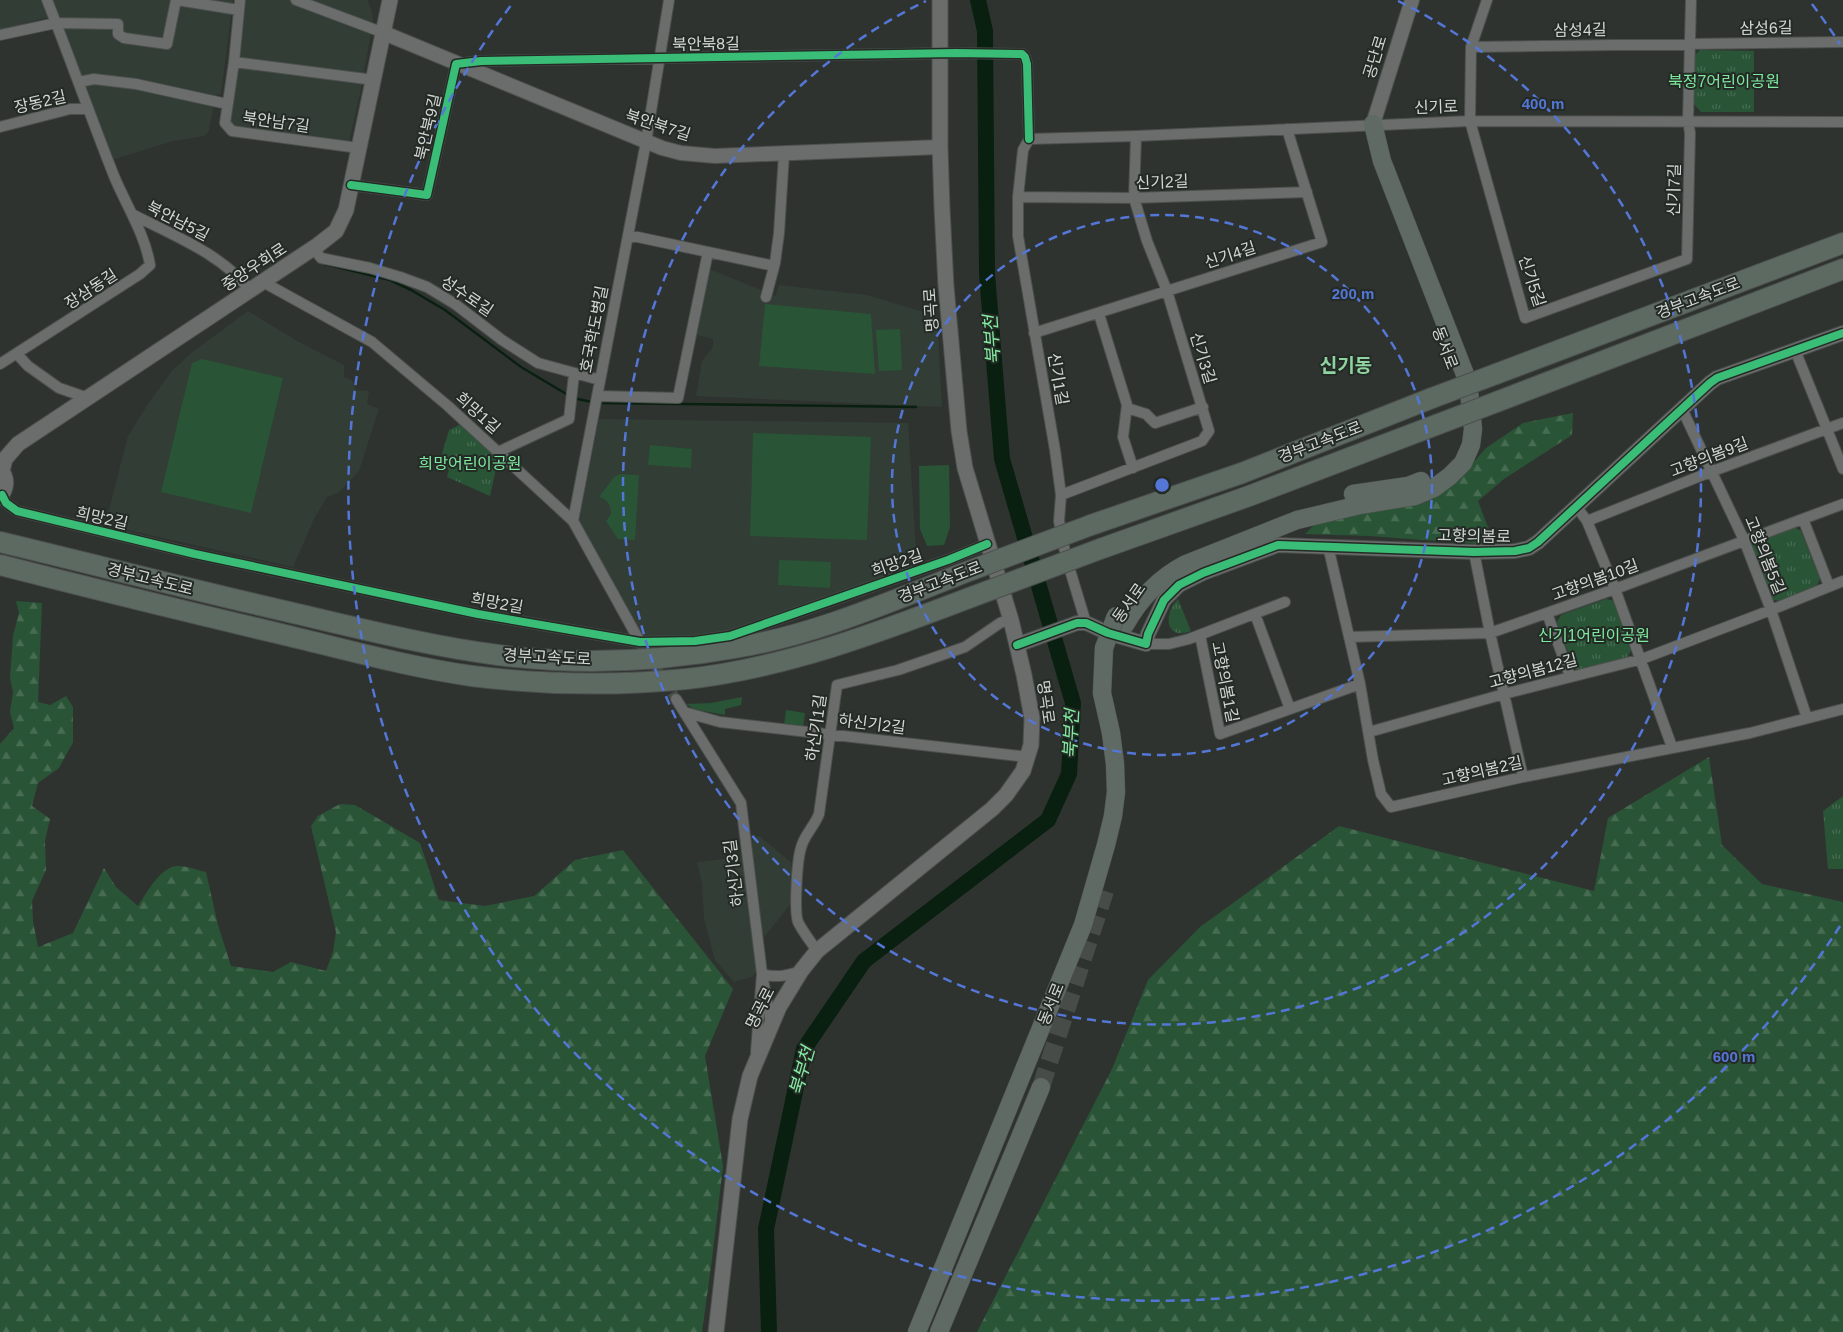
<svg xmlns="http://www.w3.org/2000/svg" width="1843" height="1332" font-family="Helvetica,'Noto Sans KR',sans-serif">
<defs>
<pattern id="forest-firs" width="22" height="20" patternUnits="userSpaceOnUse" patternTransform="scale(1.25)"><rect width="22" height="20" fill="#295436"/><path d="M5 1l3.5 6h-7zM16 11l3.5 6h-7z" fill="#476c52"/></pattern>
<pattern id="park-tufts" width="24" height="20" patternUnits="userSpaceOnUse" patternTransform="scale(1.25)"><rect width="24" height="20" fill="#295436"/><path d="M3 7l-1-3M5 7V3M7 7l1-3M15 17l-1-3M17 17v-4M19 17l1-3" fill="none" stroke="#476c52"/></pattern>
</defs>
<rect width="100%" height="100%" fill="#2f3330"/>
<path fill="#323d35" d="M0,0H42L48,17L0,30Z
M52,0H233L221,94L216,95L209,130L205,136L173,141L112,160Z
M246,0H367L372,11L373,22L360,93L349,142L233,128L227,123Z
M710,269L775,296L779,285L867,295L937,316L942,407L696,396L702,361L713,347V339L697,335Z
M248,311L299,342L344,365V377L352,380L356,390L369,391L367,404L379,409L359,471L338,493L327,497L315,517L293,567L105,525L128,436L146,407L171,372L191,353Z
M599,419L908,423L917,566L734,632L643,642L579,521Z
M759,836L791,862L793,897L789,906L765,936L761,931L750,845L753,839Z
M743,857L757,971L752,977L734,982L715,960L704,919L702,884L697,862Z"/>
<path fill="#295436" d="M765,304L871,314L875,374L759,366Z
M900,329L902,370L879,371L876,330Z
M202,359L283,378L251,513L161,492L192,363Z
M753,433L871,437L867,540L750,536Z
M650,445L692,449L691,468L648,465Z
M949,465L950,527L944,545L927,546L920,529L919,466Z
M620,474L639,475L635,540L618,539L606,521L611,514C611,505 608,500 599,497L614,477Z
M779,560L831,562L830,588L778,585Z
M742,697L741,705L725,709V715L694,709L686,704L711,703Z
M786,710L805,713L803,728L784,725Z"/>
<path fill="url(#forest-firs)" d="M1573,413L1572,435L1504,479L1478,501L1494,543L1479,544L1369,536L1305,534L1315,524L1463,474L1486,448L1523,423Z
M16,601L42,603L38,702L50,705L66,696L73,707V742L59,768L38,783L32,806L50,819L45,841L46,870L32,901L33,921L38,947L73,933L104,868L116,887L138,906C146,894 161,865 179,866C187,866 197,870 206,872L218,925L231,966L273,972L291,962L326,971L333,952L336,932L311,826L318,816L340,804L355,805L420,843L439,900L485,906L534,896L575,860L623,850L733,989L705,1056L723,1166L712,1259L702,1332H0V744L14,728L10,712L13,692L10,678L13,636L19,613Z
M1709,757L1722,845L1762,884L1843,902V1332H977L1112,1069L1148,980L1200,927L1339,826L1594,891L1608,818Z"/>
<path fill="url(#park-tufts)" d="M1700,50L1754,51V112H1701L1693,103V57Z
M461,424L498,459L490,496L447,477L449,470L439,464L449,430Z
M1794,527L1801,531L1820,579L1815,589L1779,601L1770,599L1750,551L1753,543Z
M1178,599L1191,631C1165,641 1163,614 1178,599Z
M1606,599L1615,601L1632,649L1626,659L1583,671L1574,668L1557,622L1561,615Z
M1843,796V869H1828L1823,811Z"/>
<g fill="none" stroke-linecap="round" stroke-linejoin="round">
<path stroke="#092010" stroke-width="2.5" d="M325,264L390,280L411,290L445,310L521,367L568,395
M573,398L592,402
M598,403L916,407"/>
<path stroke="#092010" stroke-width="16" d="M769,1332L766,1229L804,1049L864,961L1048,820L1069,774L1073,703L1002,459L987,274L985,31L978,0"/>
<path stroke="#484c49" stroke-width="10" stroke-dasharray="10 5" stroke-linecap="butt" d="M640,642L676,699"/>
<path stroke="#484c49" stroke-width="18" stroke-dasharray="18 9" stroke-linecap="butt" d="M1041,1087L1105,891"/>
<g stroke="#4c504d" stroke-width="12">
<path id="minor" d="M177,0L239,10
M240,0L234,62L225,123L232,131L359,148
M296,0L384,33
M1487,0L1471,47L1470,121L1525,318L1687,259L1690,133L1688,121L1691,0
M0,35L56,23L118,24V34L124,38L167,44L176,0
M1471,47L1843,42
M234,62L374,80
M79,82L94,79L136,84L227,104
M0,127L70,109H88
M1029,139L1136,136L1470,121L1843,122
M1029,139L1023,150L1018,197V236L1055,450L1061,495L1059,521L1066,557L1086,623
M351,185L427,195L456,64L481,61L956,53L1022,54L1025,57L1027,64L1029,139
M1018,197L1134,198L1307,192
M132,214C174,236 220,253 250,290
M628,235L774,266
M313,248L321,258L370,268L400,277L427,287L455,304L502,340L538,363L600,380
M263,282L372,342L448,406L573,521L640,642
M766,297L775,263L779,233L784,154
M1099,314L1127,405L1123,437L1133,468
M1034,333L1322,242L1287,129
M1795,350L1843,469
M17,354L28,366L59,388L88,398
M0,364L140,274L150,265C145,234 126,205 114,176C91,118 70,58 47,0
M597,396L678,398L708,252
M1127,408L1146,414L1155,423L1203,407
M1682,409L1744,540L1771,610L1807,718
M498,452L569,419L574,374
M2,495L6,503L17,511L195,554L478,614L640,642L695,641L730,636L948,560L987,544
M1061,495L1202,441L1209,431L1167,291L1147,241L1134,198L1136,136
M1576,506L1587,521L1615,589L1672,747
M1803,519L1829,586
M573,521L646,142L669,0
M1587,521L1713,471L1843,423
M1328,546L1360,684L1373,760L1381,794L1391,807L1523,777L1750,733L1843,709
M1474,552L1490,633L1523,777
M1547,613L1570,676
M1255,614L1290,709
M1200,635L1220,734L1360,684
M1349,637L1490,633L1615,589L1843,504
M1146,644H1169L1189,639L1285,602
M676,699L741,803L762,974L756,1052
M684,712L720,722L1028,757
M1369,732L1504,694L1642,659L1771,610L1843,581
M817,951C811,942 803,932 798,922C794,911 797,860 801,848C804,835 814,827 819,814L837,685L898,670L965,647L1000,623L1010,619
M771,1023L762,974C776,978 787,976 801,971"/>
</g>
<g stroke="#4c504d" stroke-width="16">
<path id="tertiary" d="M384,33L662,148L681,153L715,156L940,147
M1373,124L1412,0
M1017,645L1077,623H1086L1108,633L1146,644L1148,634L1164,600L1179,585L1203,573L1278,545L1474,552L1515,551L1529,548L1538,542L1710,383L1717,378L1843,333"/>
</g>
<g stroke="#4c504d" stroke-width="17">
<path id="secondary" d="M0,469C8,478 7,488 0,497
M2,471L5,459L18,444L318,245L336,231L346,210L390,0
M716,1332L740,1119L750,1076L779,1007L801,971L817,951L992,809L1006,795L1023,771L1031,745L1032,718L1024,675L1011,620L965,468L959,431L946,286L942,208L940,147V0"/>
</g>
<g stroke="#4c504d" stroke-width="19">
<path id="trunk" d="M1353,494L1408,486L1421,481
M1125,625C1140,598 1159,578 1186,564L1297,520L1360,505L1415,496L1434,488L1450,476L1463,463L1471,445L1473,429L1468,382L1382,161L1373,124
M917,1332L1083,925L1106,845L1113,816L1116,792L1115,764L1111,733L1102,693L1104,648
M939,1332L1041,1087"/>
</g>
<g stroke="#4c504d" stroke-width="22">
<path id="motorway" d="M1496,374L1843,243
M1499,401L1843,269
M1091,525L1242,473L1432,398
M0,542C96,565 193,590 289,612C358,628 428,646 498,655C577,665 657,662 735,648C814,635 887,603 961,574
M1100,549L1249,496L1436,425
M0,565C94,589 187,612 281,634C344,649 408,667 472,676C543,685 615,686 686,679C785,668 877,633 969,598"/>
</g>
<use href="#minor" stroke="#6a6d6b" stroke-width="10"/>
<use href="#tertiary" stroke="#6a6d6b" stroke-width="14"/>
<use href="#secondary" stroke="#6a6d6b" stroke-width="15"/>
<use href="#trunk" stroke="#606a64" stroke-width="18"/>
<use href="#motorway" stroke="#5d6a62" stroke-width="20"/>
<g stroke="#4c504d" stroke-width="19" stroke-linecap="butt">
<path id="trunk-bridge" d="M1104,648L1116,616"/>
</g>
<g stroke="#4c504d" stroke-width="22" stroke-linecap="butt">
<path id="motorway-bridge" d="M1432,398L1496,374
M1436,425L1499,401
M961,574L1091,525
M969,598L1100,549"/>
</g>
<use href="#trunk-bridge" stroke="#606a64" stroke-width="18"/>
<use href="#motorway-bridge" stroke="#5d6a62" stroke-width="20"/>
<g stroke="#242a25" stroke-width="11">
<path id="cycleway" d="M351,185L427,195L456,64L481,61L956,53L1022,54L1025,57L1027,64L1029,139
M2,495L6,503L17,511L195,554L478,614L640,642L695,641L730,636L948,560L987,544
M1017,645L1077,623H1086L1108,633L1146,644L1148,634L1164,600L1179,585L1203,573L1278,545L1474,552L1515,551L1529,548L1538,542L1710,383L1717,378L1843,333"/>
</g>
<use href="#cycleway" stroke="#3abd76" stroke-width="8"/>
</g>
<g fill="none" stroke="#5477d7" stroke-width="2.5" stroke-dasharray="9 6">
<circle cx="1162" cy="485" r="270"/>
<path d="M1398 1A539 539 0 1 1 926 1"/>
<path d="M1840 926A809 809 0 1 1 512 4M1812 4A809 809 0 0 1 1840 44"/>
</g>
<g text-anchor="middle" dominant-baseline="central" stroke-width="4" stroke-linejoin="round" paint-order="stroke">
<g font-size="16" fill="#d3d7d4" stroke="#242a25">
<text transform="translate(1766 28) rotate(-1)">삼성6길</text>
<text transform="translate(1580 30) rotate(-1)">삼성4길</text>
<text transform="translate(706 44) rotate(-1)">북안북8길</text>
<text transform="translate(1375 57) rotate(-73)">공단로</text>
<text transform="translate(40 102) rotate(-13)">장동2길</text>
<text transform="translate(1436 107) rotate(-2)">신기로</text>
<text transform="translate(276 122) rotate(8)">북안남7길</text>
<text transform="translate(658 125) rotate(18)">북안북7길</text>
<text transform="translate(428 127) rotate(-77)">북안북9길</text>
<text transform="translate(1162 182) rotate(-2)">신기2길</text>
<text transform="translate(1674 190) rotate(-89)">신기7길</text>
<text transform="translate(178 221) rotate(27)">북안남5길</text>
<text transform="translate(1230 255) rotate(-18)">신기4길</text>
<text transform="translate(254 267) rotate(-33)">중앙우회로</text>
<text transform="translate(1532 281) rotate(72)">신기5길</text>
<text transform="translate(91 289) rotate(-33)">장삼동길</text>
<text transform="translate(467 296) rotate(34)">성수로길</text>
<text transform="translate(1698 298) rotate(-21)">경부고속도로</text>
<text transform="translate(931 310) rotate(-94)">명곡로</text>
<text transform="translate(594 329) rotate(-79)">호국학도병길</text>
<text transform="translate(1445 348) rotate(69)">동서로</text>
<text transform="translate(1203 358) rotate(73)">신기3길</text>
<text transform="translate(1058 379) rotate(80)">신기1길</text>
<text transform="translate(478 413) rotate(42)">희망1길</text>
<text transform="translate(1320 442) rotate(-21)">경부고속도로</text>
<text transform="translate(1709 457) rotate(-21)">고향의봄9길</text>
<text transform="translate(102 518) rotate(13)">희망2길</text>
<text transform="translate(1474 536) rotate(1)">고향의봄로</text>
<text transform="translate(1765 555) rotate(68)">고향의봄5길</text>
<text transform="translate(897 563) rotate(-19)">희망2길</text>
<text transform="translate(150 579) rotate(14)">경부고속도로</text>
<text transform="translate(1595 580) rotate(-20)">고향의봄10길</text>
<text transform="translate(940 582) rotate(-21)">경부고속도로</text>
<text transform="translate(497 603) rotate(10)">희망2길</text>
<text transform="translate(1129 603) rotate(-55)">동서로</text>
<text transform="translate(547 657) rotate(3)">경부고속도로</text>
<text transform="translate(1533 671) rotate(-15)">고향의봄12길</text>
<text transform="translate(1225 682) rotate(79)">고향의봄1길</text>
<text transform="translate(1046 702) rotate(82)">명곡로</text>
<text transform="translate(872 724) rotate(7)">하신기2길</text>
<text transform="translate(816 728) rotate(-82)">하신기1길</text>
<text transform="translate(1482 771) rotate(-13)">고향의봄2길</text>
<text transform="translate(734 873) rotate(-97)">하신기3길</text>
<text transform="translate(1051 1004) rotate(-68)">동서로</text>
<text transform="translate(760 1008) rotate(-63)">명곡로</text>
</g>
<g font-size="16" fill="#7fe89f" stroke="#242a25">
<text x="1724" y="81">북정7어린이공원</text>
<text x="470" y="463">희망어린이공원</text>
<text x="1594" y="635">신기1어린이공원</text>
</g>
<g font-size="18" font-style="italic" fill="#84eca2" stroke="#242a25">
<text transform="translate(992 340) rotate(-94)">북부천</text>
<text transform="translate(1071 734) rotate(-87)">북부천</text>
<text transform="translate(802 1071) rotate(-74)">북부천</text>
</g>
<g font-size="19" font-weight="bold" fill="#8ed3a0" stroke="#242a25">
<text x="1346" y="365">신기동</text>
</g>
</g>
<circle cx="1162" cy="485" r="8" fill="#5477d7" stroke="#242a25" stroke-width="2.5"/>
<g font-size="15" text-anchor="middle" font-weight="bold" fill="#5477d7" stroke="#242a25" stroke-width="4" stroke-linejoin="round" paint-order="stroke">
<text x="1543" y="109">400 m</text>
<text x="1353" y="299">200 m</text>
<text x="1734" y="1062">600 m</text>
</g>
</svg>
